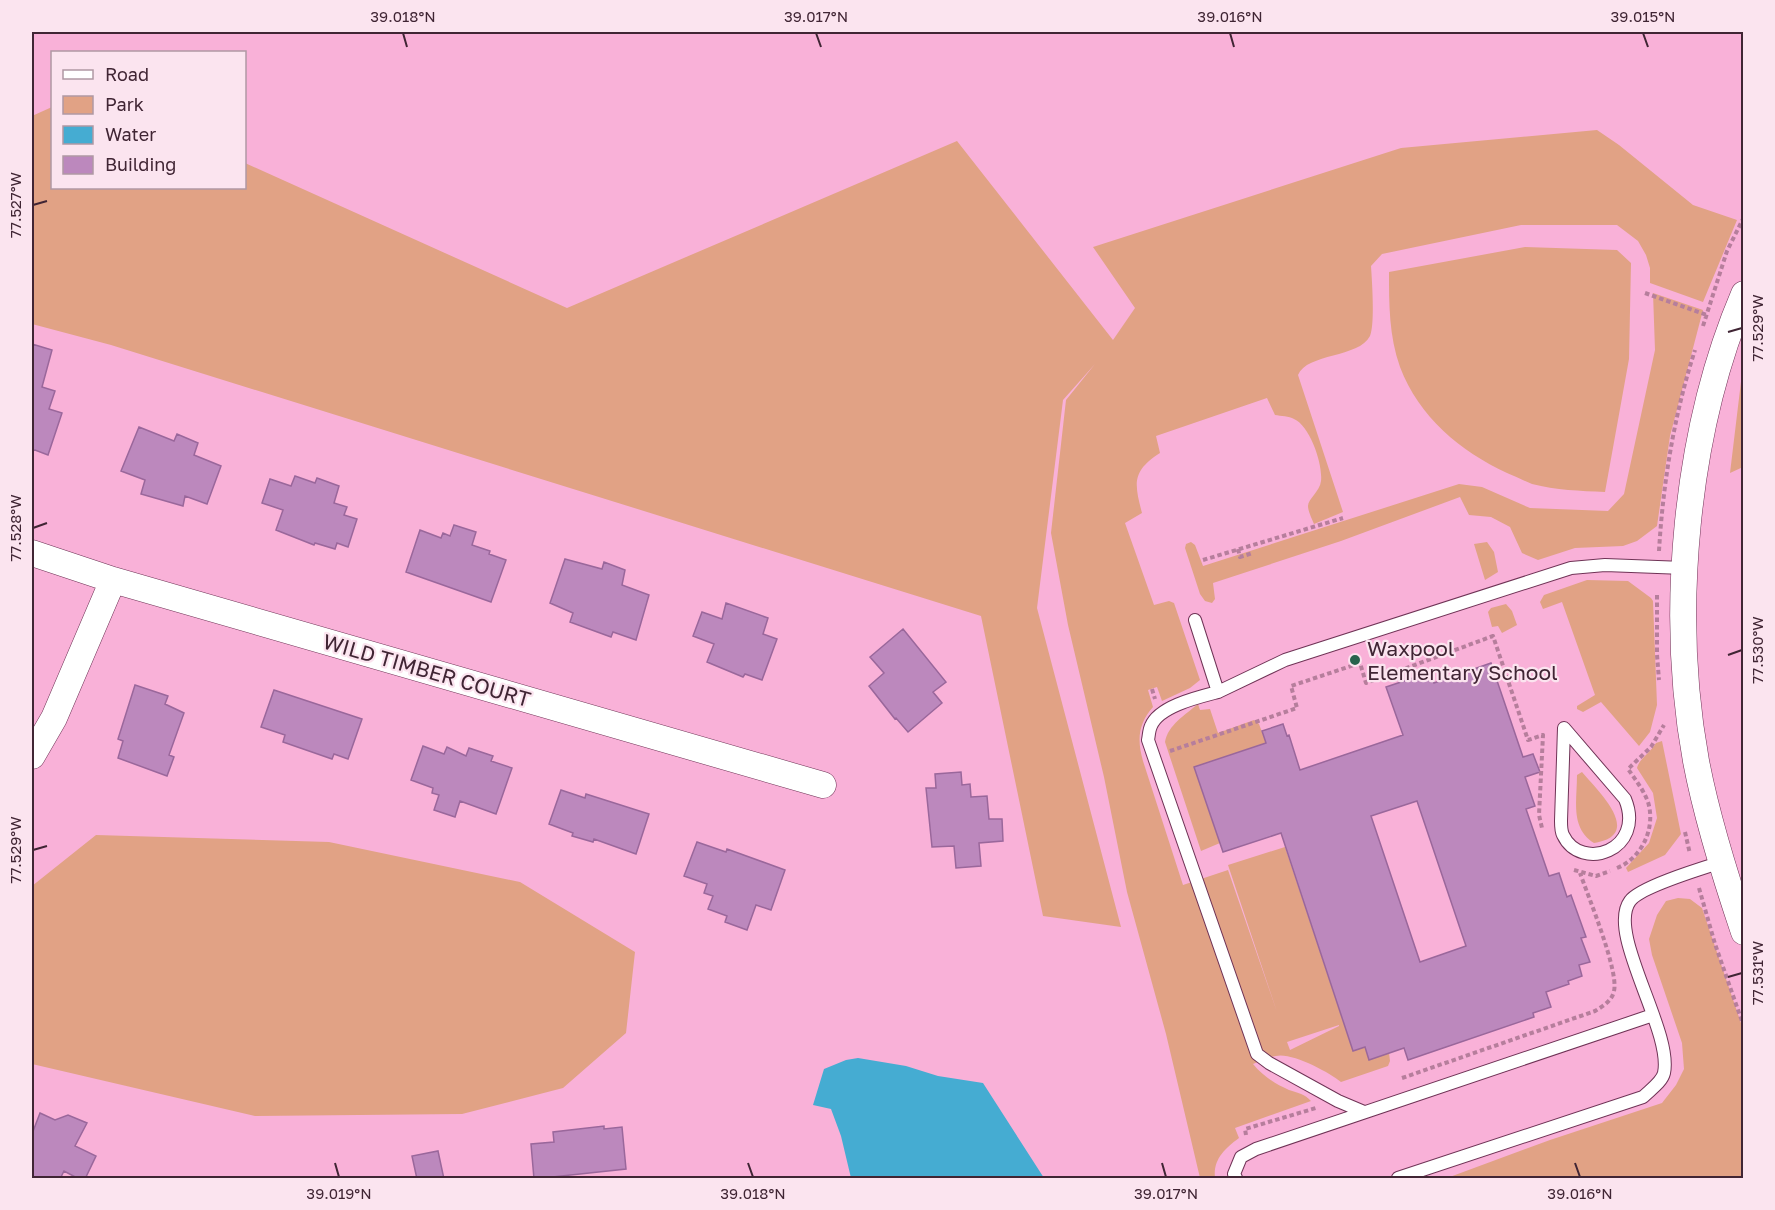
<svg xmlns="http://www.w3.org/2000/svg" width="1775" height="1210" font-family="'Golos Text',sans-serif">
<rect width="100%" height="100%" fill="#f9b1d8"/>
<path fill="#e1a285" fill-rule="evenodd" d="M52,107V188H244L245,163L567,308L957,141L1113,340L1135,308L1093,247L1401,148L1597,130L1619,145L1693,205L1737,220L1703,302L1650,283V268L1646,255L1638,241L1617,225H1521L1382,254L1371,266C1372,281 1375,324 1370,336C1359,358 1307,353 1298,375L1343,512L1314,524C1312,519 1308,511 1308,506C1308,499 1320,491 1321,481C1323,464 1310,426 1294,419C1289,416 1281,416 1275,415L1267,398L1156,436L1160,453C1132,471 1134,483 1142,513L1125,523L1154,605L1169,601L1174,603L1200,680L1190,688L1162,701L1157,687L1148,690L1153,707C1138,724 1137,740 1143,761L1183,885L1228,870L1277,1012L1228,865L1285,847L1353,1051L1365,1047L1369,1060L1389,1053L1390,1061L1388,1066L1341,1082C1329,1072 1291,1052 1276,1056C1268,1057 1261,1061 1253,1064C1263,1076 1275,1084 1289,1090C1298,1093 1305,1094 1311,1101L1235,1128L1239,1138C1224,1149 1213,1160 1215,1178H1200L1166,1034L1127,892L1104,777L1068,625L1051,533L1066,400L1095,364L1063,400L1037,608L1121,927L1043,916L981,616L111,345L32,324V116ZM1339,1025V1026L1290,1050L1287,1042Z
M1525,247L1617,250L1631,263L1629,359L1605,492C1580,491 1556,490 1532,484C1524,481 1515,476 1507,473C1460,451 1419,417 1400,367C1389,336 1389,304 1389,272Z
M1653,293L1703,310L1670,436L1657,526L1637,541L1623,546L1575,548L1538,560L1522,553L1510,527L1491,517L1469,515L1460,497L1341,541L1213,583L1215,599L1212,603L1205,601L1200,594L1185,548L1186,544L1191,542L1195,545L1203,566L1459,484L1482,487L1530,508L1608,511L1624,494L1655,350Z
M1743,365V467L1730,473Z
M1487,542L1494,552L1498,572L1485,580L1474,544Z
M1587,580L1628,581L1651,598L1653,601L1657,705L1650,732L1639,746L1601,702L1583,712L1577,709V706L1595,695L1562,602L1543,609L1540,602L1544,595Z
M1506,604L1512,611L1517,625L1502,633L1498,626L1492,627L1488,612L1491,608Z
M1198,704L1200,710L1210,709L1218,733L1254,720L1259,724L1266,743L1195,767L1220,843L1201,851L1165,742C1168,725 1185,715 1198,704Z
M1662,741L1681,834L1665,855L1628,872L1626,868L1649,843L1657,818L1653,793L1637,768C1639,759 1651,752 1656,743Z
M1582,772C1598,791 1645,835 1594,843C1570,828 1577,801 1577,775Z
M96,835L329,842L520,882L635,952L626,1033L563,1088L462,1114L255,1116L32,1064V886Z
M1678,898L1690,899L1702,908L1743,1029V1178H1447L1550,1140L1662,1103L1676,1085L1684,1069L1682,1043L1652,955L1649,939L1657,915L1666,901Z"/>
<path fill="#45acd2" d="M858,1058L906,1066L938,1076L983,1083L1044,1178H851L841,1136L831,1109L813,1105L824,1069L846,1060Z"/>
<path fill="#bc88bd" stroke="#9a679b" stroke-width="1.5" fill-rule="evenodd" d="M32,344L52,350L42,387L55,391L49,409L62,413L48,455L35,450L32,451Z
M139,427L174,441L177,434L198,443L194,455L221,466L207,504L185,496L183,506L141,494L145,480L121,471Z
M295,476L315,483L317,478L339,486L334,503L347,507L344,515L357,519L348,547L337,543L335,549L315,543L314,545L276,530L283,510L262,503L270,479L291,486Z
M454,525L476,532L472,545L490,551L489,554L506,560L491,602L406,572L420,530L441,538L443,533L450,536Z
M565,559L602,569L604,562L625,570L622,585L649,595L636,640L613,632L611,637L570,622L573,613L550,603Z
M726,603L768,618L763,634L777,639L762,680L745,674L743,677L707,662L714,644L693,636L702,612L722,619Z
M903,629L946,682L933,692L942,703L908,732L896,718L895,719L869,686L884,673L870,657Z
M1491,663L1523,757L1533,754L1540,772L1525,777L1535,806L1526,809L1549,876L1559,873L1567,897L1571,895L1586,937L1581,938L1590,962L1579,965L1582,976L1568,981L1569,984L1546,992L1551,1007L1533,1013L1534,1017L1408,1060L1404,1048L1369,1060L1365,1047L1353,1051L1281,833L1223,852L1194,767L1266,743L1262,731L1283,724L1287,736L1289,735L1300,770L1403,735L1386,687L1431,672L1434,683ZM1417,801L1466,946L1420,962L1371,816Z
M135,685L168,696L165,704L184,713L169,755L174,757L167,776L118,758L123,741L118,739Z
M274,690L362,719L348,759L334,754L332,759L283,742L285,735L261,727Z
M423,746L444,754L447,747L466,756L469,748L493,756L491,761L512,768L496,814L460,801L455,817L434,810L439,795L432,793L433,788L411,780Z
M961,772L962,785L970,784L971,797L987,796L989,819H1002L1003,841L979,843L981,866L956,868L954,846L932,847L926,788H936L935,774Z
M561,790L585,798L586,794L649,814L636,854L594,839L593,842L572,836L573,833L549,824Z
M697,842L726,852L727,849L785,870L771,910L756,905L747,930L725,922L727,916L708,909L713,896L704,893L707,884L684,876Z
M40,1113L55,1120L68,1115L87,1123L75,1146L96,1156L85,1179H79L64,1171L60,1179H32V1134Z
M604,1126V1129L622,1127L626,1169L534,1179L531,1144L554,1142L553,1132Z
M438,1151L444,1179H417L412,1156Z"/>
<g fill="none" stroke-linecap="round" stroke-linejoin="round">
<g stroke="#6f3356" stroke-width="14">
<path id="service" d="M1195,620L1218,692L1285,660L1571,568L1605,565L1684,568
M1218,692C1199,697 1159,706 1151,726C1149,730 1149,735 1148,740L1257,1054L1269,1063L1338,1101L1364,1112
M1564,728L1625,799C1646,850 1581,873 1563,835C1561,831 1561,825 1561,821Z
M1236,1178L1234,1174L1241,1157L1256,1149L1653,1015
M1398,1178L1643,1097C1650,1090 1662,1082 1664,1073C1673,1031 1606,933 1630,901C1640,887 1703,868 1722,862"/>
</g>
<g stroke="#6f3356" stroke-width="27">
<path id="minor" d="M1744,294C1685,432 1669,614 1696,761C1707,819 1725,876 1744,932
M32,553L113,580L823,785
M32,756L54,718L113,580"/>
</g>
<path stroke="#b67e9c" stroke-width="4" stroke-dasharray="4.5 3" stroke-linecap="butt" d="M1645,293L1707,315
M1703,326L1727,251L1744,217
M1238,549L1240,557L1253,553
M1659,551C1663,483 1674,415 1695,350
M1203,560L1343,518
M1657,595V655L1659,680
M1152,689L1155,699
M1170,751L1297,708L1291,686L1360,663L1366,683L1493,636L1528,740L1543,735L1539,815L1542,828
M1685,832L1690,854
M1617,868C1642,858 1656,828 1648,802C1643,789 1635,779 1628,769L1651,747L1664,725
M1574,870L1596,876L1610,871
M1699,888L1715,944L1744,1027
M1402,1078L1595,1011C1603,1006 1612,1001 1614,991C1619,971 1588,896 1580,873
M1246,1135L1245,1129L1316,1108"/>
<use href="#service" stroke="#fff" stroke-width="12"/>
<use href="#minor" stroke="#fff" stroke-width="26"/>
</g>
<path fill="none" stroke="#402534" stroke-width="2" d="M403,33L407,47M816,33L821,47M1230,33L1234,47M1643,33L1648,47M33,205L47,201M1728,332L1742,328M33,528L47,523M1728,655L1742,650M33,850L47,846M1728,977L1742,973M335,1163L339,1177M748,1163L753,1177M1162,1163L1166,1177M1575,1163L1580,1177"/>
<circle fill="#28634d" stroke="#fbe4ef" stroke-width="2" cx="1355" cy="660" r="6"/>
<g text-anchor="middle" dominant-baseline="central" stroke-width="4.5" stroke-linejoin="round" paint-order="stroke">
<g font-size="21" fill="#402534" stroke="#fbe4ef" text-anchor="start">
<text x="1367" y="648">Waxpool<tspan x="1367" dy="24">Elementary School</tspan></text>
</g>
<g font-size="21" fill="#402534" stroke="#fbe4ef">
<text transform="translate(427 670) rotate(16)">WILD TIMBER COURT</text>
</g>
</g>
<rect width="1775" height="1210" fill="none" stroke="#fbe4ef" stroke-width="66"/>
<rect x="51" y="51" width="195" height="138" fill="#fbe4ef" stroke="#b098a4" stroke-width="1.5"/>
<rect x="63" y="70" width="30" height="9" fill="#ffffff" stroke="#b098a4" stroke-width="1.5"/>
<text x="105" y="81" font-size="18" fill="#402534">Road</text>
<rect x="63" y="96" width="30" height="18" fill="#e1a285" stroke="#b098a4" stroke-width="1.5"/>
<text x="105" y="111" font-size="18" fill="#402534">Park</text>
<rect x="63" y="126" width="30" height="18" fill="#45acd2" stroke="#b098a4" stroke-width="1.5"/>
<text x="105" y="141" font-size="18" fill="#402534">Water</text>
<rect x="63" y="156" width="30" height="18" fill="#bc88bd" stroke="#b098a4" stroke-width="1.5"/>
<text x="105" y="171" font-size="18" fill="#402534">Building</text>
<rect x="33" y="33" width="1709" height="1144" fill="none" stroke="#402534" stroke-width="2"/>
<g font-size="15" text-anchor="middle" fill="#402534">
<text x="403" y="22">39.018°N</text>
<text x="816" y="22">39.017°N</text>
<text x="1230" y="22">39.016°N</text>
<text x="1643" y="22">39.015°N</text>
<text transform="translate(16 205) rotate(-90)" y="5">77.527°W</text>
<text transform="translate(1758 328) rotate(-90)" y="5">77.529°W</text>
<text transform="translate(16 528) rotate(-90)" y="5">77.528°W</text>
<text transform="translate(1758 650) rotate(-90)" y="5">77.530°W</text>
<text transform="translate(16 850) rotate(-90)" y="5">77.529°W</text>
<text transform="translate(1758 973) rotate(-90)" y="5">77.531°W</text>
<text x="339" y="1199">39.019°N</text>
<text x="753" y="1199">39.018°N</text>
<text x="1166" y="1199">39.017°N</text>
<text x="1580" y="1199">39.016°N</text>
</g>
</svg>
